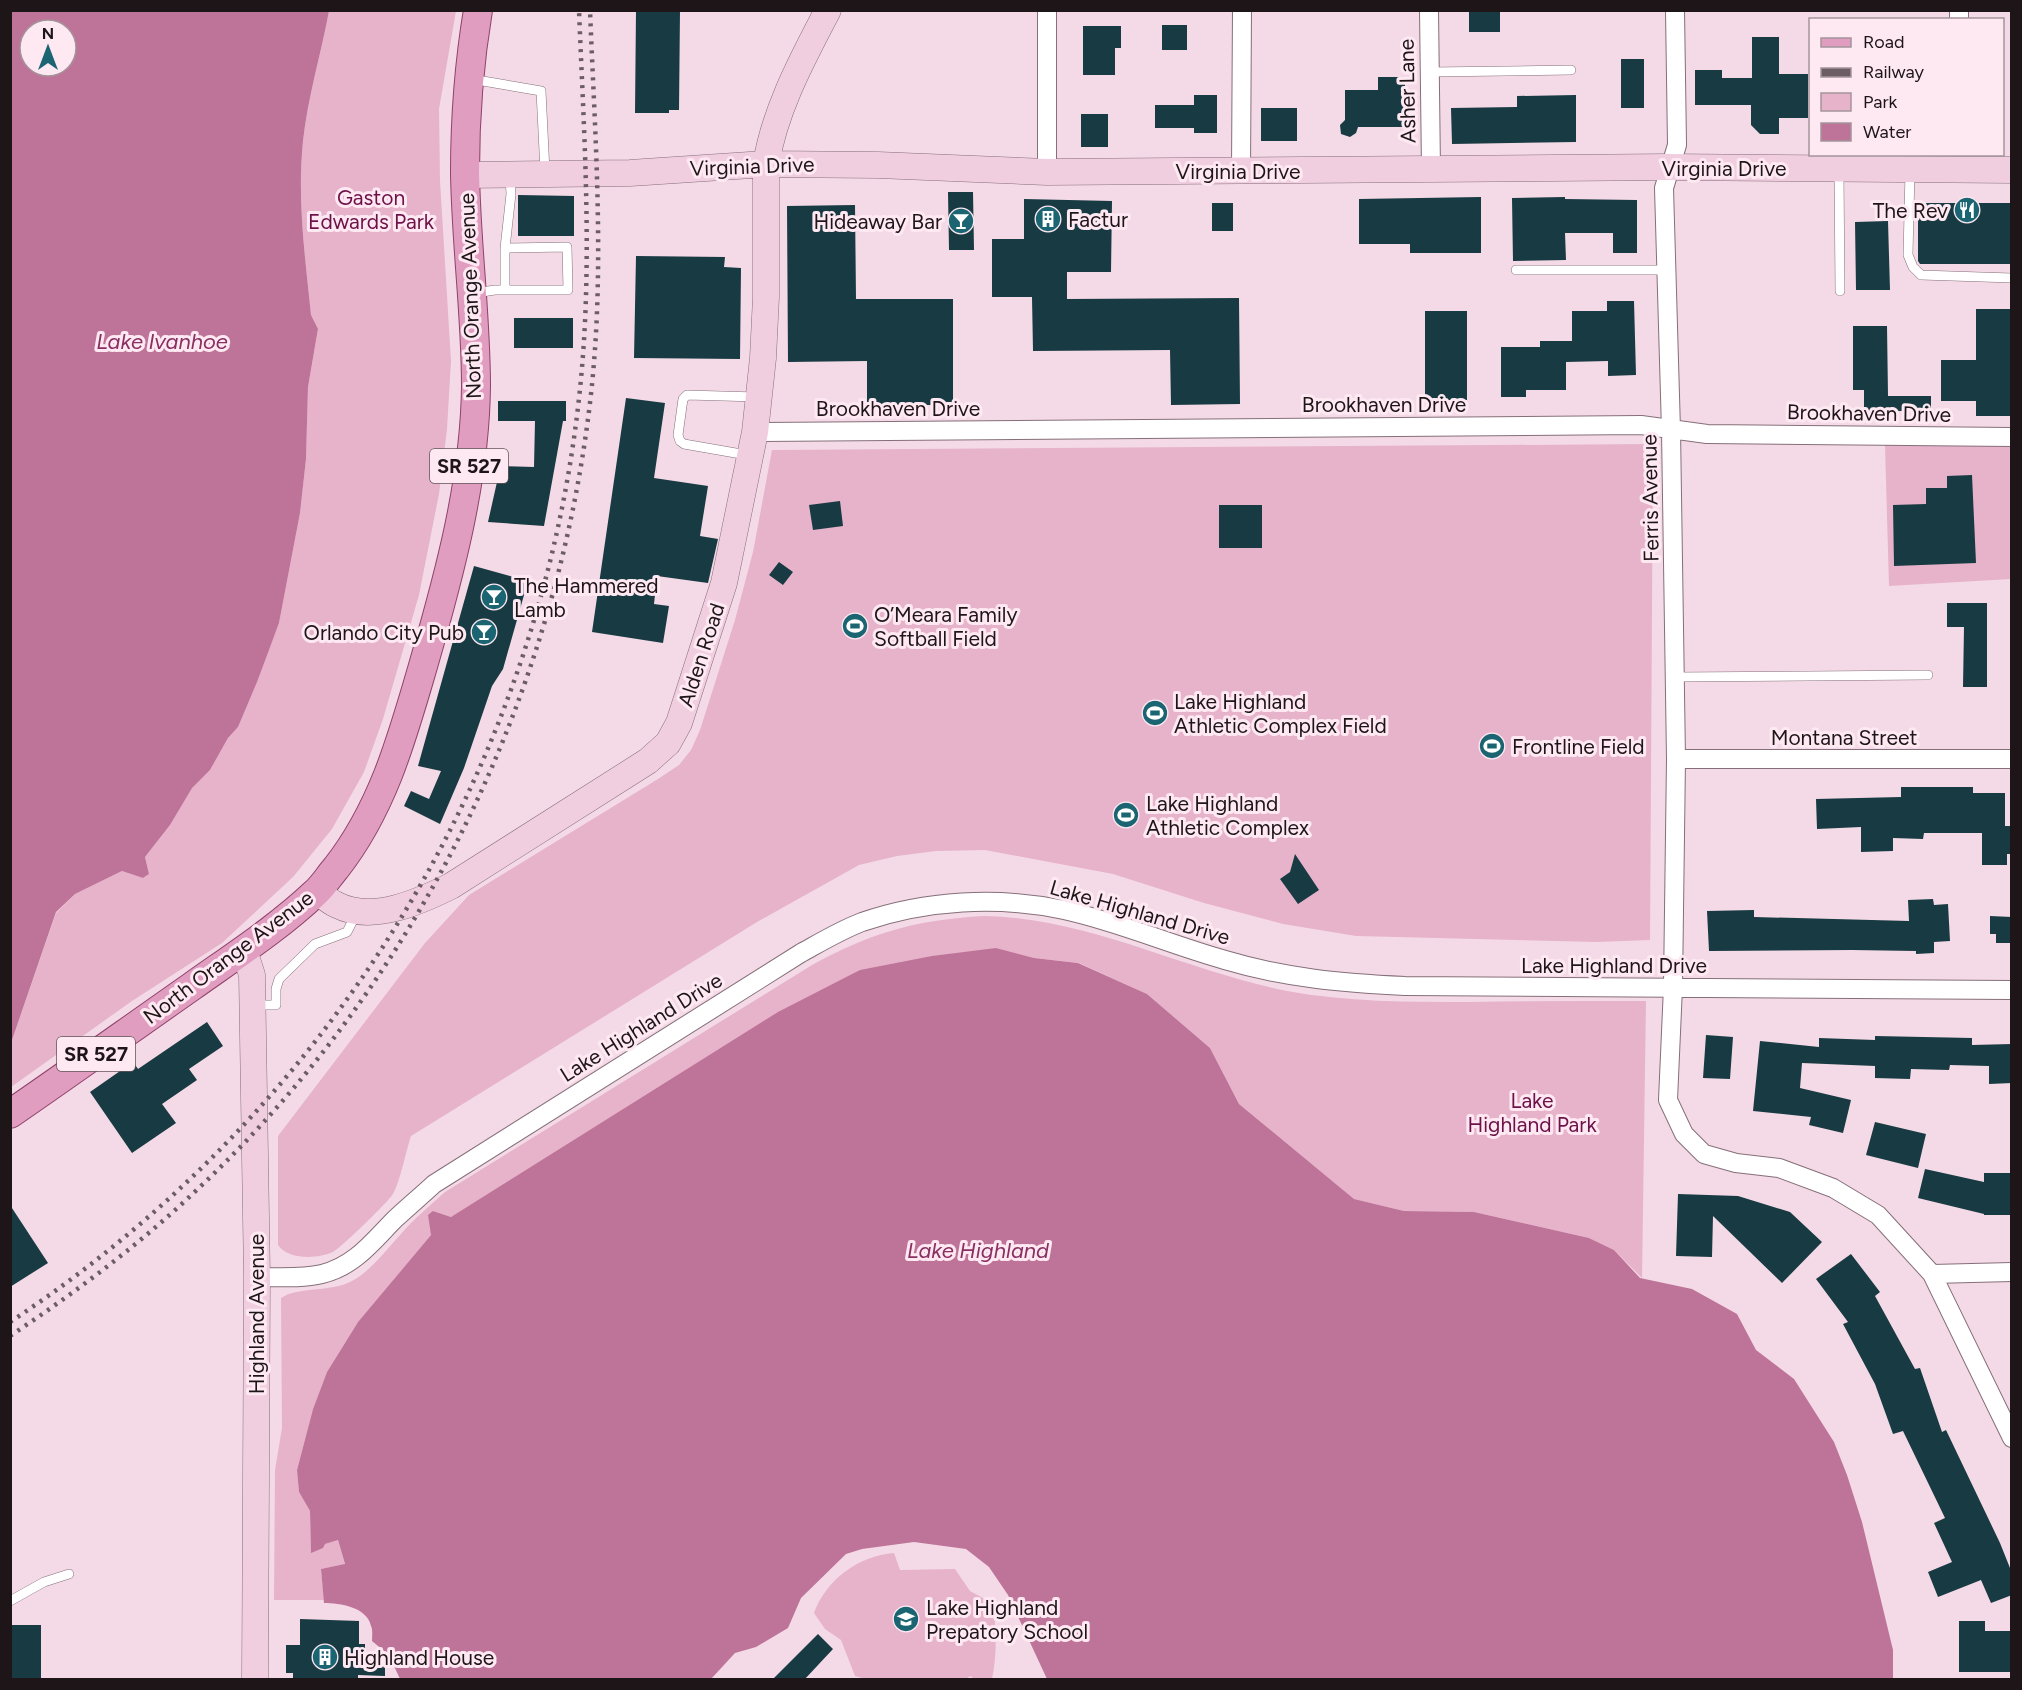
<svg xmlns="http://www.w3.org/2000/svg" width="2022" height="1690" font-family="Figtree,sans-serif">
<rect width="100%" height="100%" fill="#f4dae6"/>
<path fill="#e6b3ca" d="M329,11H456L439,109L440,181L451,361L447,429L439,494L419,595L383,719L364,772L332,829L293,877L222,943L132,1001L11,1087V1043L56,913L75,894L122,871L143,878L149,874L145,857L170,825L192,787L210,770L228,738L238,727L279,623L300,513L306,459L308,387L318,330L311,315C305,255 297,201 303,141C308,96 321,54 329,11Z
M1653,444L1650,940L1597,942L1356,936L1283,924L1204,903L1113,874L985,850L936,851L897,856L859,865L757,922L411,1136C406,1151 400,1182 393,1194C388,1202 342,1247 333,1252C318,1259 288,1260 278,1245V1136L425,943L469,895L658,779L679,765L691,750L700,730L735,620L753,552L772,450Z
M1885,445H2011V579L1889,586Z
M984,916C1090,918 1185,971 1287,991C1347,1002 1408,1002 1469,1002C1528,1001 1587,1001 1646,1001L1642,1278L1614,1250L1589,1238L1474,1212L1404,1211L1354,1199L1239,1104L1210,1048L1147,994L1079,963L1034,958L996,948L451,1217L433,1211L431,1235L358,1322L327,1372L313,1409L297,1470L299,1492L310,1511L311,1552L325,1544L338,1540L345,1565L321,1569L324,1600H274L275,1470L282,1428L281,1298C299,1286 329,1293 352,1281C373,1270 394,1240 411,1223C422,1212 434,1202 445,1192L812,965C873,932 915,920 984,916Z
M894,1553L900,1570L955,1569L970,1591L992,1603C997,1627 997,1655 992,1679H973L971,1676L963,1680H870L855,1676L841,1640L825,1629L814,1613C826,1580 858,1556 894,1553Z"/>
<path fill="#be7398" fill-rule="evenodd" d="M11,10L329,11C321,54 308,96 303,141C297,201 305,255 311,315L318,329L308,387L306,459L300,513L279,623L257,682L238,727L228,738L210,770L192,788L170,825L145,857L149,874L143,878L122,871L75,894L56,912L11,1043ZM30,30H66V66H30Z
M996,948L1034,958L1078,963L1147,994L1210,1048L1239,1104L1354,1199L1404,1211L1474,1212L1589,1238L1614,1250L1640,1278L1692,1289L1737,1314L1756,1350L1794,1379L1834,1442L1847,1475L1862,1522L1893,1650V1679H1047L1008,1595L989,1567L966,1549L914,1542L862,1549L846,1554L801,1598L788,1628L756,1647L735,1653L711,1679H400L389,1655L372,1641C372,1636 373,1630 371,1626C367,1607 340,1603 324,1603L321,1569L345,1564L338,1540L325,1544L323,1548L311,1553L310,1511L299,1492L297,1470L313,1409L327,1372L358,1322L431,1235L428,1215L433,1211L451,1217L778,1012L860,970L932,956Z"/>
<path fill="#183a42" d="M636,10H680L679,110H669V113H635Z
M1469,10H1500V32H1469Z
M1162,25H1187V50H1162Z
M1083,26H1121V48H1115V75H1083Z
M1752,37H1779V74H1808V118H1779V134H1760L1751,125V105H1695V70H1722V78H1752Z
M1621,59H1644V108H1621Z
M1378,77H1405V127H1358L1356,133L1350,137L1341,134L1340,125L1345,120V90H1378Z
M1194,95H1217V133H1194V128H1155V105H1194Z
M1576,95V142L1452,144L1451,108L1517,107V96Z
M1261,108H1297V141H1261Z
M1081,114H1108V147H1081Z
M948,192H973L974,250H949Z
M518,195L574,196V236H518Z
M1481,197V253H1410V244H1359V199Z
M1565,197V199L1637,200V253H1613V233H1565L1566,260L1513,261L1512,198Z
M1024,199L1112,201L1111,272H1067V299L1239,298L1240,404L1171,405L1170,350L1033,351L1032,297H992V239H1024Z
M1212,203H1233V231H1212Z
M1918,203H2012V264H1920L1918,261Z
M855,205L856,299H953V405H867V361L788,362L787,206Z
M1888,221L1890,290H1856L1855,222Z
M636,256L725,257L724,267L741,268L740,359L634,358Z
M1607,301H1634L1636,375L1608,376V361L1566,362V390H1526V397H1501V347H1540V341H1572V311H1607Z
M1976,309H2012V416H1976V401H1941V360H1976Z
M1425,311H1467V400H1425Z
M514,318H573V348H514Z
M1853,326H1887L1888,396H1931V411H1888V415H1864V390H1853Z
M626,398L665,403L654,478L708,486L700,536L718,539L708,583L657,576L654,604L669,606L663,643L592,632Z
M498,401H566V421H563L544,526L488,522L497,482L489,481L493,466L534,467L535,421H498Z
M1972,475L1976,563L1894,566L1893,505L1926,504V488H1947V476Z
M840,501L843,526L813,530L809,505Z
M1219,505H1262V548H1219Z
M779,562L793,572L783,585L769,575Z
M474,566L528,581L503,669L492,686L464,768L440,824L404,806L411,791L429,799L441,771L418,766Z
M1947,603H1987V687H1963L1964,627H1947Z
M1901,787H1973V793H2005V826H2012V854H2007V865H1982V833H1924L1923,839L1893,838V851L1861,852V827L1817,829L1816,799L1901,797Z
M1295,854L1319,890L1298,904L1280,879L1290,872Z
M1933,899L1934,905L1948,904L1950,941L1934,942V953L1916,954V951L1852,950L1709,951L1707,911L1754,910V917L1909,921L1908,900Z
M1990,916L2012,917V943H1996V934H1990Z
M207,1022L223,1046L189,1069L197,1080L162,1104L176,1123L132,1153L90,1092L133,1062L138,1069Z
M1706,1035L1733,1037L1730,1079L1703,1078Z
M1875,1036L1972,1038V1045L2012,1044V1083L1989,1084V1066L1950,1065L1949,1070L1911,1069L1910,1079L1875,1078V1066L1802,1063L1800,1088L1851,1100L1843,1133L1809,1125L1811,1117L1753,1111L1760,1041L1819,1047V1038L1875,1040Z
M1875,1122L1926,1134L1918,1168L1866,1155Z
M1925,1169L1984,1182V1173H2012V1215H1984V1214L1918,1198Z
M1678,1194L1738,1196L1790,1212L1822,1242L1782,1283L1713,1216L1712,1257L1676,1256Z
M10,1205L48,1263L10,1287Z
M1851,1254L1880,1292L1875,1296L1915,1369L1920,1368L1942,1432L1946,1430L2000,1543L2012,1573V1595L1991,1603L1981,1580L1938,1597L1928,1572L1952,1562L1934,1523L1945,1518L1903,1431L1893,1434L1875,1384L1843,1324L1848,1322L1816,1279Z
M300,1619L359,1621V1644H365V1660L385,1661V1676L358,1675V1680L293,1678V1673H286V1645H300Z
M1959,1621H1985V1631H2012V1672H1959Z
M10,1625H41V1680H10Z
M818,1634L833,1649L804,1680H772Z"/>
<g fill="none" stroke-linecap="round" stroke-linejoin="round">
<g stroke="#856f79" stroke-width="10">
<path id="lane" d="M1430,72L1571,70
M471,79L541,91L545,172
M1839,171L1840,291
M1910,171L1908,255L1913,267L1921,275L2012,278
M1516,270H1666
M505,290V248L511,194L510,177
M475,293L495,290H568L567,247L505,248
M747,455L684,444L680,441L678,435L683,399L687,395L757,397
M1675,677L1928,675
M255,1005H276V989L279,979L315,944L347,932L357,912
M10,1601L44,1582L69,1574"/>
</g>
<g stroke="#856f79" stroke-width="20">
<path id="street" d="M1429,10L1431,170
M1675,10L1677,145L1664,188L1671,430L1676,759L1673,987L1668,1100L1684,1134L1704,1154L1736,1163L1779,1168L1833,1188L1878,1215L1932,1274L2012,1438
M1959,20V10
M1241,170L1242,10
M1047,172V10
M755,432L1641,425L1707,434L2012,437
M1676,759H2012
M1932,1274L2012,1272
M257,1277C278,1277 301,1279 322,1274C355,1266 373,1241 395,1219C408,1207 421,1196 434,1184L801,953C821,942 841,930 862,922C926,900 998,896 1064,910C1119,922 1171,945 1225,960C1285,978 1342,983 1405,986L2012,990"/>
</g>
<g stroke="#856f79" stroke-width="27">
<path id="secondary" d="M465,175L630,173L766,164L878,165L1047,172L1669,167L2012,170
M317,891C323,896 330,902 337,905C372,923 419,902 451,886L648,761L668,743L679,723L724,583L755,432L763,358L766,297V164C775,109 802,60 828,10
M244,950L252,975L257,1277L255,1680"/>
</g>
<g stroke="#8f426a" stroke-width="30">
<path id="primary" d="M10,1114C71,1072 131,1029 191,987C233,957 278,928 315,893C323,886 329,876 336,868C383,808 402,738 423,666C449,576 475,481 476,386C476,315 466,244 465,172C465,118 469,64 478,10"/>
</g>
<use href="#lane" stroke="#fff" stroke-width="9"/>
<use href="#street" stroke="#fff" stroke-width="18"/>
<use href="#secondary" stroke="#f0cee0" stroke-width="26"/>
<use href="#primary" stroke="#e09dc0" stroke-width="28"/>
<path stroke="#6c5d64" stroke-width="4.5" stroke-dasharray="3 6" stroke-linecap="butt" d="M10,1322C329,1112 541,770 580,389C593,263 584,137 579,10
M10,1336C79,1290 144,1241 203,1184C421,977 558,691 591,394C605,267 595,138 590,10"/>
</g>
<defs>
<g id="restaurant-disc" transform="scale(1.35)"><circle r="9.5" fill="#1b6472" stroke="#fee9f2"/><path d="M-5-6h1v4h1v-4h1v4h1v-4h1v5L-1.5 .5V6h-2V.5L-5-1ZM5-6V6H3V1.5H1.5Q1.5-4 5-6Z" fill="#fff"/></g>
<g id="building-disc" transform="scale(1.35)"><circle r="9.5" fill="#1b6472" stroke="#fee9f2"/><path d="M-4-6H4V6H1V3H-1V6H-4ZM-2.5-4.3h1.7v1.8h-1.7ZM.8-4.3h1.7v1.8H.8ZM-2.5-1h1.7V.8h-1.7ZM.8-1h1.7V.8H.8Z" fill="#fff"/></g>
<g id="bar-disc" transform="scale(1.35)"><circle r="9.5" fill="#1b6472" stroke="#fee9f2"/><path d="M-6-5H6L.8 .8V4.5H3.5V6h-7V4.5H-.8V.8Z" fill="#fff"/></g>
<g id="stadium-disc" transform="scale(1.35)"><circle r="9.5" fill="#1b6472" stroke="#fee9f2"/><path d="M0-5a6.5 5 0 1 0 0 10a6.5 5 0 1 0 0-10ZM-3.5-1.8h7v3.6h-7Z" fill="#fff"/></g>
<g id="school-disc" transform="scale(1.35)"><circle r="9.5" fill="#1b6472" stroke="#fee9f2"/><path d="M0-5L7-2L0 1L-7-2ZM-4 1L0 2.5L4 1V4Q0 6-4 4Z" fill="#fff"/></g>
</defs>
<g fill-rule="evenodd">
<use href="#restaurant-disc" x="1967" y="210"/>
<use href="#building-disc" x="1048" y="219"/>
<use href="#bar-disc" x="961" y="221"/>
<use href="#bar-disc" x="494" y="597"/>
<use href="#stadium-disc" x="855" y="626"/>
<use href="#bar-disc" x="484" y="632"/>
<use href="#stadium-disc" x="1155" y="713"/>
<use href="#stadium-disc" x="1492" y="746"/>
<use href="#stadium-disc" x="1126" y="815"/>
<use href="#school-disc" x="906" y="1619"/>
<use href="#building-disc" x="325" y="1657"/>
</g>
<g text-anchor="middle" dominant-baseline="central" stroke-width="6" stroke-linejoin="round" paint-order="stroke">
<g fill="#fee9f2" stroke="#61555a" stroke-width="1.5">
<rect x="430" y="449" width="78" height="34" rx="4.5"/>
<rect x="57" y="1037" width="78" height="34" rx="4.5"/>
</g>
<g font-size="20" font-weight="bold" fill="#1e1519">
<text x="469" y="466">SR 527</text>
<text x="96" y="1054">SR 527</text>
</g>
<g font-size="21" fill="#1e1519" stroke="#fee9f2">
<text transform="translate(1407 91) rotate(-91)">Asher Lane</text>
<text transform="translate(752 166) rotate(-2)">Virginia Drive</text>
<text x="1724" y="168">Virginia Drive</text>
<text x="1238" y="171">Virginia Drive</text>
<text transform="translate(470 296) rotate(-92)">North Orange Avenue</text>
<text x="1384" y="404">Brookhaven Drive</text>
<text x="898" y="408">Brookhaven Drive</text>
<text transform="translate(1869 413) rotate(1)">Brookhaven Drive</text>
<text transform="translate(1650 498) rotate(-91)">Ferris Avenue</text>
<text transform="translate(701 655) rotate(-72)">Alden Road</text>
<text x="1844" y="737">Montana Street</text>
<text transform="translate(1140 912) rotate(16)">Lake Highland Drive</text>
<text transform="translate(228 957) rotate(-37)">North Orange Avenue</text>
<text x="1614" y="965">Lake Highland Drive</text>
<text transform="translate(641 1027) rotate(-32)">Lake Highland Drive</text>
<text transform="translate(256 1314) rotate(-90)">Highland Avenue</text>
</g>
<g font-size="21" fill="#6d1248" stroke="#fee9f2">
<text x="371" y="197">Gaston<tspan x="371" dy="24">Edwards Park</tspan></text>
<text x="1532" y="1100">Lake<tspan x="1532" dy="24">Highland Park</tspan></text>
</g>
<g font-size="21" fill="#1e1519" stroke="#fee9f2" text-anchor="start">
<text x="1948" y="210" text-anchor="end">The Rev</text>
<text x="1068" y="219">Factur</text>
<text x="942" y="221" text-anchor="end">Hideaway Bar</text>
<text x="514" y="585">The Hammered<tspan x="514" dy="24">Lamb</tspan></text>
<text x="874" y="614">O’Meara Family<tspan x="874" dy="24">Softball Field</tspan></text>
<text x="464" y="632" text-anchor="end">Orlando City Pub</text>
<text x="1174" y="701">Lake Highland<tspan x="1174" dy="24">Athletic Complex Field</tspan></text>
<text x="1512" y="746">Frontline Field</text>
<text x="1146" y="803">Lake Highland<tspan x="1146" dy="24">Athletic Complex</tspan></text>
<text x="926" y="1607">Lake Highland<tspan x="926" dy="24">Prepatory School</tspan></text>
<text x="344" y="1657">Highland House</text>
</g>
<g font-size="22" font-style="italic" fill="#892f61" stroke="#fee9f2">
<text x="162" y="341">Lake Ivanhoe</text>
<text x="978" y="1250">Lake Highland</text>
</g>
</g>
<rect width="2022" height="1690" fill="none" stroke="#1e1519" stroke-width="24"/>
<rect x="1809" y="18" width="195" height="138" fill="#fee9f2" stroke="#a4949b" stroke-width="1.5"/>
<rect x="1821" y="38" width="30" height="9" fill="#e09dc0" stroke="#a4949b" stroke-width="1.5"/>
<text x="1863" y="48" font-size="18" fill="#1e1519">Road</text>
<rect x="1821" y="68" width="30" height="9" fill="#6c5d64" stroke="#a4949b" stroke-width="1.5"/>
<text x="1863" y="78" font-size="18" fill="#1e1519">Railway</text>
<rect x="1821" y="93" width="30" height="18" fill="#e6b3ca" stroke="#a4949b" stroke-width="1.5"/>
<text x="1863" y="108" font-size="18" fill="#1e1519">Park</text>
<rect x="1821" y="123" width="30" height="18" fill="#be7398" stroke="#a4949b" stroke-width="1.5"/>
<text x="1863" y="138" font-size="18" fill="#1e1519">Water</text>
<g transform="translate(48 48)"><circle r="28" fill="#fee9f2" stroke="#a4949b" stroke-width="1.5"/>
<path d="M0-4.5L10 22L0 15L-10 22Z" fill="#1b6472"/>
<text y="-9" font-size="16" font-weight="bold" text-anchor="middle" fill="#1e1519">N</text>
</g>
</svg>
